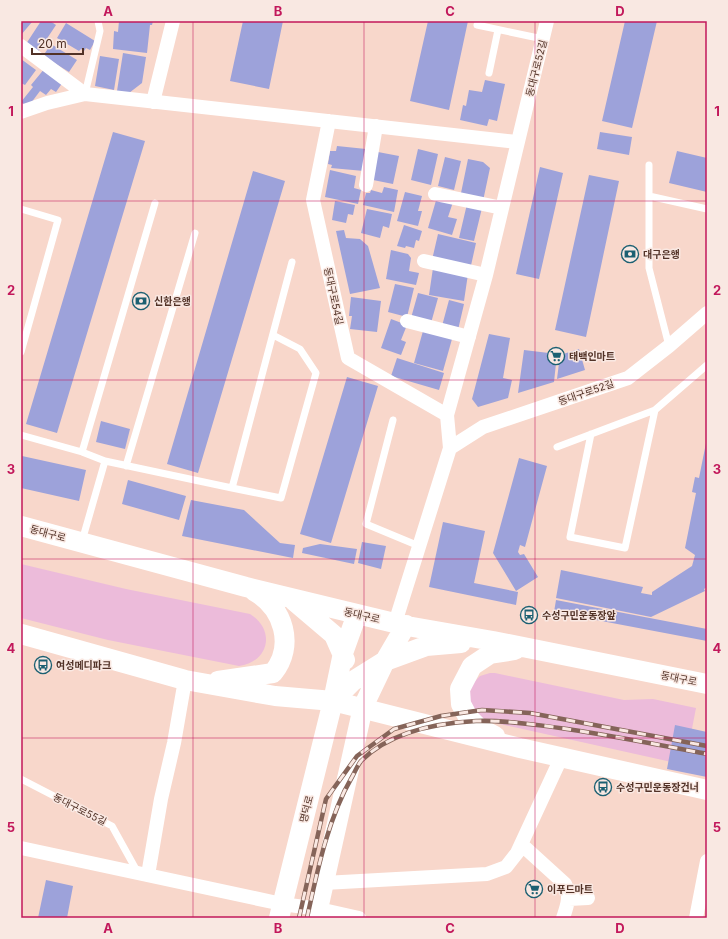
<svg xmlns="http://www.w3.org/2000/svg" width="728" height="939" font-family="Inter,'Noto Sans KR',sans-serif">
<rect width="100%" height="100%" fill="#f8d7cb"/>
<path fill="#ecbbda" d="M21,564L126,589L250,614C276,630 269,662 239,666L108,640L21,618Z
M490,673H495L624,700L653,699L696,708L685,765L486,721L477,717L468,698L469,691L473,683L480,676Z"/>
<path fill="#9da2da" d="M21,21H30L32,22L21,35Z
M41,21H50L56,25L38,52L26,44Z
M119,21H153L152,25H150L147,53L113,49L114,31L118,32Z
M243,21H283L269,89L230,81Z
M428,21H468L449,110L410,101Z
M625,21H657L632,128L602,121Z
M66,23L95,41L90,50L86,48L84,51L81,49L79,51L57,38Z
M51,44L77,60L69,72L43,56Z
M123,53L146,57L142,83L129,93L117,91Z
M100,56L119,59L114,90L95,86Z
M21,59L36,70L25,85L21,83Z
M45,68L63,82L56,92L51,89L46,95L40,91L28,107L21,102L33,87L31,85Z
M485,80L505,84L497,121L489,119L487,126L460,120L463,105L466,106L469,90L482,92Z
M113,132L145,141L57,433L26,424Z
M600,132L632,137L629,155L597,149Z
M337,146L366,149L364,171L331,168L332,165L328,164L330,151H336Z
M418,149L438,154L431,185L411,180Z
M677,151L707,158V192L669,183Z
M378,152L399,156L393,184L373,180Z
M445,157L461,161L454,190L438,186Z
M468,159L483,162L490,168L483,201L461,193Z
M540,167L563,173L539,279L516,274Z
M330,170L356,176L354,188L361,190L358,204L325,197Z
M253,171L285,181L198,473L167,464Z
M589,175L619,181L586,337L555,330Z
M384,187L398,190L394,212L363,205L366,193H370L371,190L382,193Z
M405,192L422,196L418,211H422L418,226L397,221Z
M437,197L453,202L448,217L457,219L452,235L428,228Z
M335,201L355,205L353,215L348,214L346,223L332,220Z
M467,204L482,208L474,241L459,238Z
M367,209L392,214L389,228L383,226L380,238L361,233Z
M404,225L422,231L419,241L416,240L414,248L406,246L405,248L397,246Z
M344,230L346,238L360,239L368,246L380,288L350,294L336,231Z
M438,234L476,243L470,270L432,260Z
M391,250L408,254L411,258L409,271L419,273L416,285L386,279Z
M433,268L468,274L464,301L429,295Z
M395,284L414,288L407,317L388,312Z
M418,293L438,298L431,323L411,318Z
M351,297L381,301L377,332L350,329L352,316H349Z
M449,300L464,304L458,330L442,326Z
M391,319L407,325L401,340L406,342L401,355L381,348Z
M423,331L452,339L443,371L414,363Z
M489,334L510,338L503,378L512,380L508,398L478,407L472,399Z
M579,349L585,370L557,379L560,355Z
M524,350L557,354L554,382L518,393Z
M397,358L444,373L439,390L391,376Z
M347,377L378,386L331,543L300,534Z
M101,421L130,429L125,449L96,442Z
M706,443L707,587L704,589L705,591L651,617L556,598L561,570L643,587L641,593L652,595V592L692,566L695,555L685,548L696,493L692,492L695,477L699,478Z
M22,456L86,470L79,501L21,488V461Z
M519,458L547,466L525,547L520,545L518,552L520,555L524,554L538,577L516,591L493,553Z
M128,480L186,496L179,520L122,504Z
M191,500L244,510L280,543L295,545L293,558L182,536Z
M443,522L485,531L474,583L518,592L516,605L429,587Z
M362,542L386,546L381,569L358,563Z
M320,544L357,549L354,564L302,553L303,548Z
M556,600L707,629V641L554,612Z
M675,725L707,732V777L667,769Z
M46,880L73,886L67,918H38Z"/>
<g fill="none" stroke-linecap="round" stroke-linejoin="round">
<path stroke="#fff" stroke-width="7" d="M477,25L543,39
M489,73L498,30
M85,94L100,31L98,21
M649,165V268L669,346
M649,196L707,209
M21,209L58,220L21,352
M393,420L366,524L419,546
M591,434L570,537L625,548L655,410
M21,435L82,452
M557,447L655,410L707,365
M105,461L232,488L292,262
M126,466L195,233
M232,488L281,498L316,373L300,349L273,335
M82,541L105,461L82,452L155,203
M21,779L112,826L138,873"/>
<path stroke="#fff" stroke-width="14" d="M21,46L85,94L517,142
M153,102L173,21
M21,112L47,103L85,94
M329,121L313,200L348,358L447,415
M366,185L376,126
M435,194L502,208
M424,261L486,275
M407,321L469,337
M450,448L483,427L628,378L669,346L707,313
M395,623L450,448L447,415L486,275L547,21
M521,844L565,884C571,896 567,906 563,918
M21,848L282,904L319,909L359,918
M148,875L161,799L174,743L185,680
M324,883L487,874L506,867L517,853L561,758
M569,899L588,898
M696,918L707,861"/>
<path stroke="#fff" stroke-width="20" d="M21,526L246,587L357,614L407,626L493,641L707,684
M294,601L334,635L345,660
M21,634L185,680L275,696L333,701L520,748L707,790
M218,681L273,673C295,646 284,608 254,591
M333,701L353,681L385,661L426,646L461,643
M495,736L478,727L468,717L461,704L460,689L472,666L490,654L515,650
M279,918L333,701L343,653L357,614
M316,918L363,707L385,661L406,625"/>
<g stroke="#856459" stroke-width="4.5">
<path id="rail" d="M299,918L326,799L357,756L394,729L441,716L482,710L530,713L707,746
M307,918C317,872 328,818 352,777C355,772 357,766 361,761C390,732 436,723 476,721C504,720 539,725 567,729C614,736 660,745 707,754"/>
</g>
<use href="#rail" stroke="#f9e8e2" stroke-width="3" stroke-dasharray="9" stroke-linecap="butt"/>
</g>
<path fill="none" stroke="#c2185b" stroke-width="1" stroke-opacity="0.55" d="M193,21V918M364,21V918M535,21V918M21,201H707M21,380H707M21,559H707M21,738H707"/>
<defs>
<g id="bank-ring" transform="scale(0.9)"><circle r="9.5" fill="#f9e8e2" stroke="#1c6072" stroke-width="1.5"/><path d="M-6-4H6V4H-6ZM0-2.3a2.3 2.3 0 1 0 0 4.6a2.3 2.3 0 1 0 0-4.6Z" fill="#1c6072"/></g>
<g id="supermarket-ring" transform="scale(0.9)"><circle r="9.5" fill="#f9e8e2" stroke="#1c6072" stroke-width="1.5"/><path d="M-6-5.5h2.5l.6 2H6L4.5 2H-2.5L-4.4-4H-6ZM-1.5 3.2a1.3 1.3 0 1 0 .1 0ZM3 3.2a1.3 1.3 0 1 0 .1 0Z" fill="#1c6072"/></g>
<g id="bus-ring" transform="scale(0.9)"><circle r="9.5" fill="#f9e8e2" stroke="#1c6072" stroke-width="1.5"/><path d="M-5-6H5V4H4V6H2V4H-2V6H-4V4H-5ZM-3.5-4V0h7V-4ZM-3.5 1.2v1.5H-2V1.2ZM2 1.2v1.5H3.5V1.2Z" fill="#1c6072"/></g>
</defs>
<g fill-rule="evenodd">
<use href="#bank-ring" x="630" y="254"/>
<use href="#bank-ring" x="141" y="301"/>
<use href="#supermarket-ring" x="556" y="356"/>
<use href="#bus-ring" x="529" y="615"/>
<use href="#bus-ring" x="43" y="665"/>
<use href="#bus-ring" x="603" y="787"/>
<use href="#supermarket-ring" x="534" y="889"/>
</g>
<g text-anchor="middle" dominant-baseline="central" stroke-width="3" stroke-linejoin="round" paint-order="stroke">
<g font-size="10" fill="#523227" stroke="#f9e8e2">
<text transform="translate(536 68) rotate(-76)">동대구로52길</text>
<text transform="translate(334 296) rotate(78)">동대구로54길</text>
<text transform="translate(586 392) rotate(-19)">동대구로52길</text>
<text transform="translate(48 533) rotate(15)">동대구로</text>
<text transform="translate(362 615) rotate(13)">동대구로</text>
<text transform="translate(679 678) rotate(11)">동대구로</text>
<text transform="translate(80 809) rotate(27)">동대구로55길</text>
<text transform="translate(306 809) rotate(-76)">명덕로</text>
</g>
<g font-size="10" font-weight="bold" fill="#523227" stroke="#f9e8e2" text-anchor="start">
<text x="643" y="254">대구은행</text>
<text x="154" y="301">신한은행</text>
<text x="569" y="356">태백인마트</text>
<text x="542" y="615">수성구민운동장앞</text>
<text x="56" y="665">여성메디파크</text>
<text x="616" y="787">수성구민운동장건너</text>
<text x="547" y="889">이푸드마트</text>
</g>
</g>
<rect width="728" height="939" fill="none" stroke="#f9e8e2" stroke-width="44"/>
<path d="M32 48v6h51v-6" fill="none" stroke="#523227" stroke-width="2"/>
<text x="38" y="48" font-size="12" fill="#523227" stroke="#f9e8e2" stroke-width="3" paint-order="stroke">20 m</text>
<rect x="22" y="22" width="684" height="895" fill="none" stroke="#c2185b" stroke-width="1.5"/>
<g font-size="13" text-anchor="middle" font-weight="bold" fill="#c2185b">
<text x="108" y="16">A</text>
<text x="278" y="16">B</text>
<text x="450" y="16">C</text>
<text x="620" y="16">D</text>
<text x="11" y="116">1</text>
<text x="717" y="116">1</text>
<text x="11" y="295">2</text>
<text x="717" y="295">2</text>
<text x="11" y="474">3</text>
<text x="717" y="474">3</text>
<text x="11" y="653">4</text>
<text x="717" y="653">4</text>
<text x="11" y="832">5</text>
<text x="717" y="832">5</text>
<text x="108" y="933">A</text>
<text x="278" y="933">B</text>
<text x="450" y="933">C</text>
<text x="620" y="933">D</text>
</g>
</svg>
